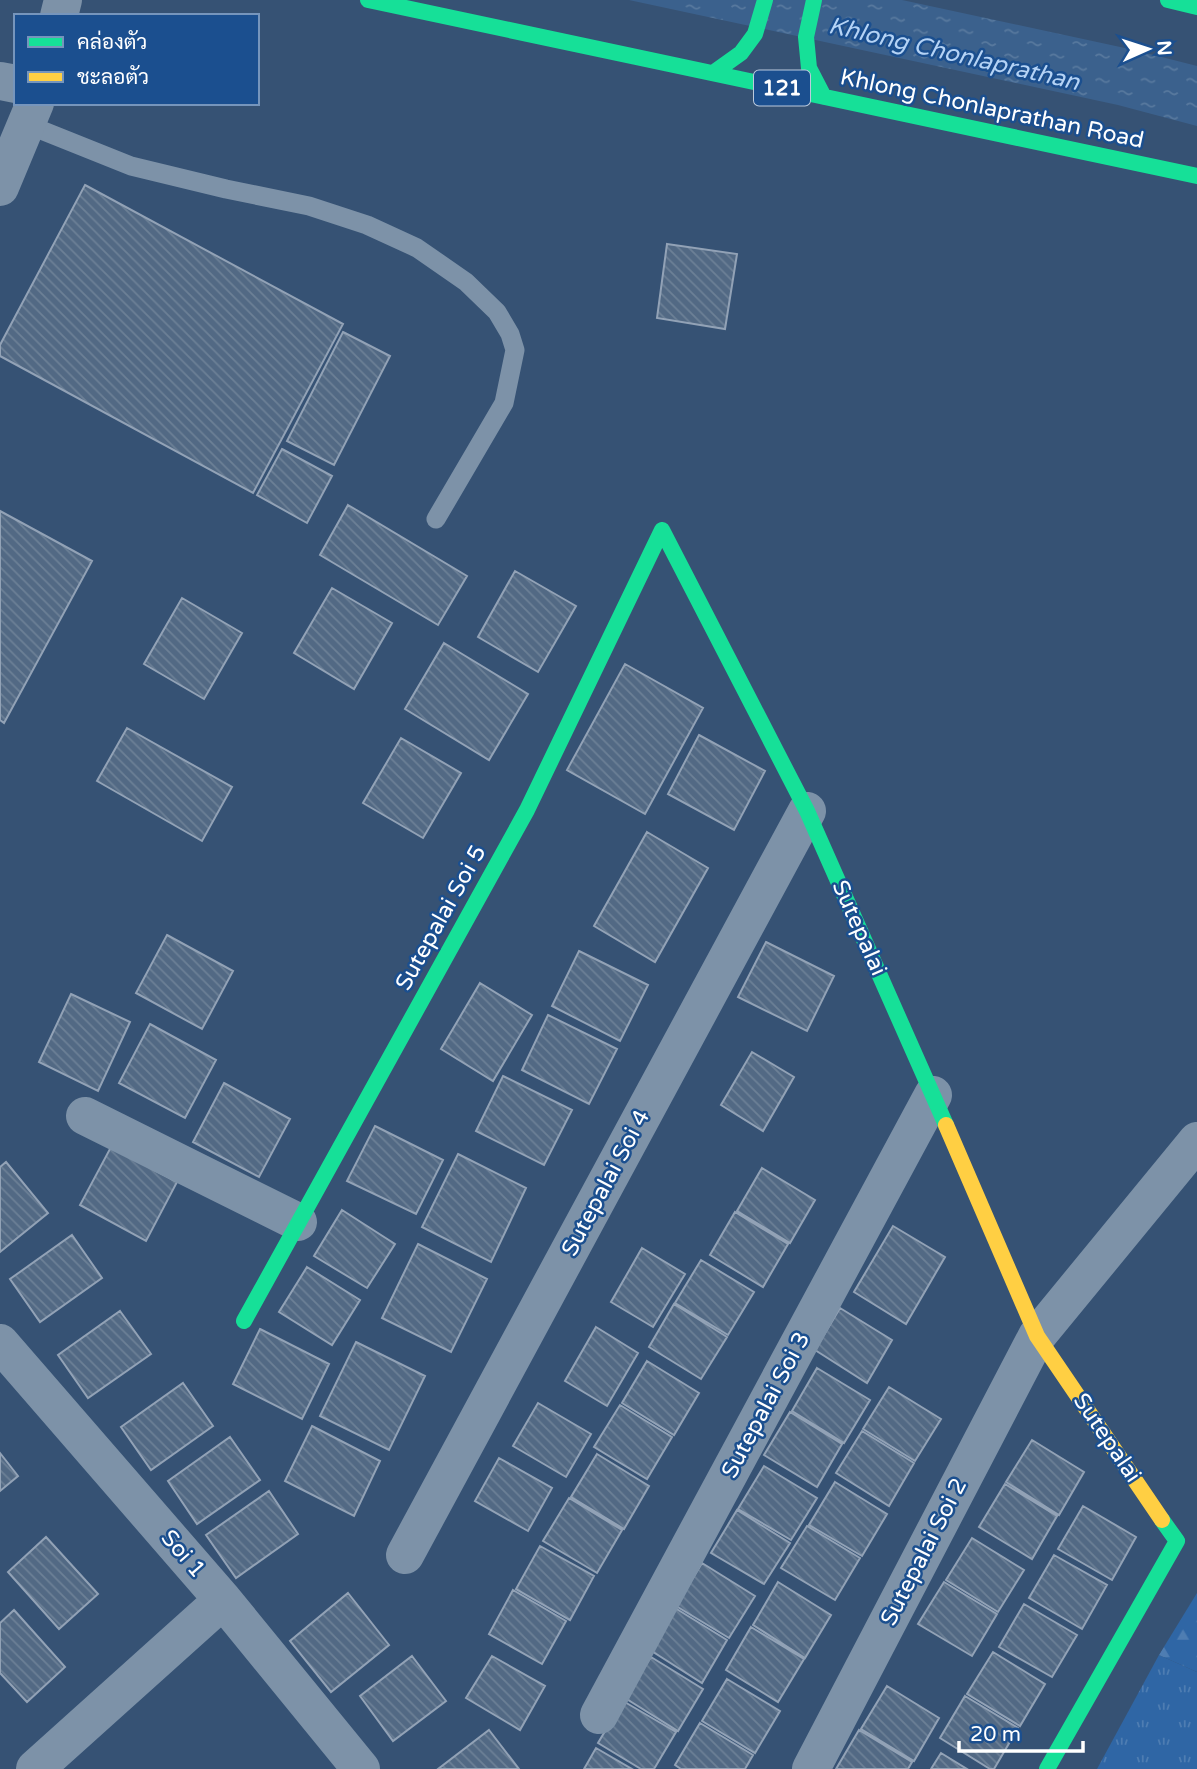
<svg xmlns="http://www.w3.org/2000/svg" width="1197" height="1769" font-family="'Varela Round',Sarabun,sans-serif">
<defs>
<pattern id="grass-tufts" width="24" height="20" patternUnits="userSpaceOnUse" patternTransform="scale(1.75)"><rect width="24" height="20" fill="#2f66a5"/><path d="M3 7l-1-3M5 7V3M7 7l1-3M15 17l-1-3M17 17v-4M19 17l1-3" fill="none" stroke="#4e7db2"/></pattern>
<pattern id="forest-firs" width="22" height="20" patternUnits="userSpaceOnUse" patternTransform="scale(1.75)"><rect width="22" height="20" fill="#2f66a5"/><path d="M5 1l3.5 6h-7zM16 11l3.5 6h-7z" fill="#4e7db2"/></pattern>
<pattern id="water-ripples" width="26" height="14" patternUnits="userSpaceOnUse" patternTransform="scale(1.75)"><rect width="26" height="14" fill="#3b618d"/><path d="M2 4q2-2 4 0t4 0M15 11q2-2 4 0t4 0" fill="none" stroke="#58799e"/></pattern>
<pattern id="building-back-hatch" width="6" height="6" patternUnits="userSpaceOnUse" patternTransform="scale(1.75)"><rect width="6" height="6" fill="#526984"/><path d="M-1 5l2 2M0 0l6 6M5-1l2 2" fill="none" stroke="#6c8096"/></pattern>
</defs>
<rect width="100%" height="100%" fill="#365274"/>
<path fill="url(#grass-tufts)" d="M1159,1655L1197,1672V1769H1097Z"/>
<path fill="url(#forest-firs)" d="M1197,1593V1672L1159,1655Z"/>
<path fill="url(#water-ripples)" d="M629,0H902L1134,50L1197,66V126L1118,105Z"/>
<path fill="url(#building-back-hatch)" stroke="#92a2b6" stroke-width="2" d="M85,185L343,324L253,493L0,356V345Z
M667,244L737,254L725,329L657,318Z
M343,332L390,356L334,465L287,441Z
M282,449L332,476L307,523L257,495Z
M348,505L467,576L438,625L320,555Z
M0,511L92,561L4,723L0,720Z
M515,571L576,606L538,672L478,637Z
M332,588L392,623L354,689L294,653Z
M182,598L242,633L204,699L144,664Z
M444,643L528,694L489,760L405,709Z
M625,664L703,708L645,814L567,770Z
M127,728L232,787L202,841L97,781Z
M699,735L765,771L734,830L668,794Z
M401,738L461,773L423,838L363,803Z
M647,832L708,868L655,962L594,926Z
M167,935L233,971L202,1029L136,993Z
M766,942L834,976L807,1031L738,997Z
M579,951L648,985L620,1041L552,1006Z
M480,983L532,1015L493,1081L441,1049Z
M71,994L130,1022L98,1091L39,1062Z
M548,1015L617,1049L589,1104L522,1070Z
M150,1024L216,1060L185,1118L119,1083Z
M752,1052L794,1077L763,1131L721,1105Z
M503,1076L572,1110L544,1165L476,1131Z
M224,1083L290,1119L259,1177L193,1142Z
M375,1126L443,1160L416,1214L347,1181Z
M111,1147L177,1182L146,1241L80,1205Z
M458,1154L526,1188L491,1262L422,1227Z
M6,1162L48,1213L0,1252V1167Z
M762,1168L815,1200L790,1243L737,1211Z
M342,1210L395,1244L367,1288L314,1256Z
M735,1212L788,1244L763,1287L710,1255Z
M893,1226L945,1257L906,1324L854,1292Z
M72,1235L102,1278L40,1322L10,1279Z
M418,1244L487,1279L451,1352L382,1318Z
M642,1248L685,1274L653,1327L611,1302Z
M701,1260L754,1292L728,1335L675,1303Z
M307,1267L360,1300L332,1345L279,1312Z
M674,1304L727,1337L701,1379L649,1347Z
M840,1308L892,1340L867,1383L815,1350Z
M120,1311L151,1354L88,1398L58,1355Z
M596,1327L638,1353L607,1406L565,1381Z
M260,1329L329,1364L302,1419L233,1384Z
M356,1342L425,1376L389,1450L320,1416Z
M647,1361L699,1393L674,1435L622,1403Z
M817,1368L870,1400L844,1443L792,1411Z
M183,1383L213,1426L151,1470L121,1427Z
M889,1387L941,1419L915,1461L863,1429Z
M538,1403L591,1434L566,1477L513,1446Z
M620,1405L672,1437L647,1479L594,1447Z
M790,1412L842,1444L817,1487L764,1455Z
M312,1426L380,1461L354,1516L285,1481Z
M862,1431L914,1463L889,1506L836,1473Z
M230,1437L260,1480L197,1524L168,1481Z
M1032,1440L1084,1472L1059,1515L1006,1482Z
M0,1453L18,1476L0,1491Z
M597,1454L649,1486L624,1529L571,1497Z
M499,1458L552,1488L528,1531L475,1501Z
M764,1466L817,1498L791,1540L738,1509Z
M835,1482L887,1514L862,1556L809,1525Z
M1005,1484L1057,1516L1032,1559L979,1527Z
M269,1491L298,1534L236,1578L206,1535Z
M569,1498L622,1530L597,1573L543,1541Z
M1083,1506L1136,1537L1112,1580L1058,1549Z
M737,1510L790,1543L764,1584L711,1553Z
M807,1526L860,1558L835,1600L781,1568Z
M46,1537L98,1594L59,1629L8,1572Z
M972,1538L1024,1570L998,1612L946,1580Z
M540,1546L594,1576L570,1620L516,1589Z
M1054,1555L1107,1585L1082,1629L1029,1598Z
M702,1563L755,1596L729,1638L676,1606Z
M778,1582L831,1615L805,1658L753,1625Z
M944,1582L997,1614L972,1656L918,1624Z
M513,1590L566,1621L542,1664L489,1634Z
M348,1593L389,1645L331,1692L290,1641Z
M1024,1604L1077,1635L1052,1677L999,1647Z
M675,1608L727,1640L702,1683L650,1650Z
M14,1610L65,1667L27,1702L0,1673V1623Z
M751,1627L804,1659L778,1702L726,1670Z
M993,1652L1045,1684L1020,1726L967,1694Z
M412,1656L446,1701L393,1741L360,1696Z
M492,1656L545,1686L520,1730L466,1698Z
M651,1657L703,1689L678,1731L625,1698Z
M727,1679L780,1711L755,1753L702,1721Z
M887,1686L939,1718L914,1761L861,1729Z
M965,1696L1018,1728L994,1769H990L940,1738Z
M623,1701L676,1732L654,1769H641L598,1743Z
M700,1723L753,1755L745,1769H681L675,1765Z
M489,1730L519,1769H438Z
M859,1730L912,1762L908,1769H836Z
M596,1748L632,1769H584Z
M941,1753L967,1769H931Z"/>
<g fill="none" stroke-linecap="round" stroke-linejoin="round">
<path stroke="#7d92a8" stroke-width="19" d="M26,124L131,166L226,189L309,206L367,225L417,248L466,282L497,312L510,334L515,350L504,403L436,519"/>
<path stroke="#7d92a8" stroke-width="38" d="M59,16L63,0
M0,81L16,84
M0,187L35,103
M85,1116L298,1222
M0,1343L223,1600L361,1769
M405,1555L807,811
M599,1715L933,1095
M35,1769L223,1600
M811,1769L1037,1336L1197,1141"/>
<path stroke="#16e098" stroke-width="16" d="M368,0L1197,176
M814,0L806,37L809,68L824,97
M1168,0L1197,7
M713,73L741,53L755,34L765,0
M662,530L807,811L946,1125
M244,1321L527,810L662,530
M1047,1769L1177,1541L1162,1520"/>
<path stroke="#ffcf43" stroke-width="16" d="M946,1125L1037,1336L1162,1520"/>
</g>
<g text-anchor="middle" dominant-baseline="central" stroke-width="5" stroke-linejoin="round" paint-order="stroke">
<rect fill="#1b4f8f" stroke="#bbcadd" stroke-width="2" x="754" y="70.5" width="56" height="35" rx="5"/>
<g font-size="21" font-weight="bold" fill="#fff">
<text x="782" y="88">121</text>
</g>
<g font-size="23" fill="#fff" stroke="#1b4f8f">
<text transform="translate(992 109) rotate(12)">Khlong Chonlaprathan Road</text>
<text transform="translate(441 918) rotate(-61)">Sutepalai Soi 5</text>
<text transform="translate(859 928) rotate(66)">Sutepalai</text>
<text transform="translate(606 1183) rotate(-62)">Sutepalai Soi 4</text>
<text transform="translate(766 1405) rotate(-62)">Sutepalai Soi 3</text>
<text transform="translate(1107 1438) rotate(56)">Sutepalai</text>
<text transform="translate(924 1552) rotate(-63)">Sutepalai Soi 2</text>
<text transform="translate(183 1554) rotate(49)">Soi 1</text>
</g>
<g font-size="24" font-style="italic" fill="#b5d3f5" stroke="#1b4f8f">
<text transform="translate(954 54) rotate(13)">Khlong Chonlaprathan</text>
</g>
</g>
<rect x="14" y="14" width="245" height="91" fill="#1b4f8f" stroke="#7695bc" stroke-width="2"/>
<rect x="28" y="37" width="35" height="10" fill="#16e098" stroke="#7695bc" stroke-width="2"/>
<text x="77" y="49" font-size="21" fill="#ffffff">คล่องตัว</text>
<rect x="28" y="72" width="35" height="10" fill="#ffcf43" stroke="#7695bc" stroke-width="2"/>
<text x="77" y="84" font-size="21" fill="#ffffff">ชะลอตัว</text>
<g transform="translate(1148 49) rotate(87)" stroke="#1b4f8f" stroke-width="5" paint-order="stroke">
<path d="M0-5L12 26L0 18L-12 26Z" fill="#ffffff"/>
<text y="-10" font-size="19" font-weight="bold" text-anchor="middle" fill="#ffffff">N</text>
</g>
<path d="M959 1741v10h124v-10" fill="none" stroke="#ffffff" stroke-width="3.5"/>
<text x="970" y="1741" font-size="21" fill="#ffffff" stroke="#1b4f8f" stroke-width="5" paint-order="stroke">20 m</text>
</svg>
